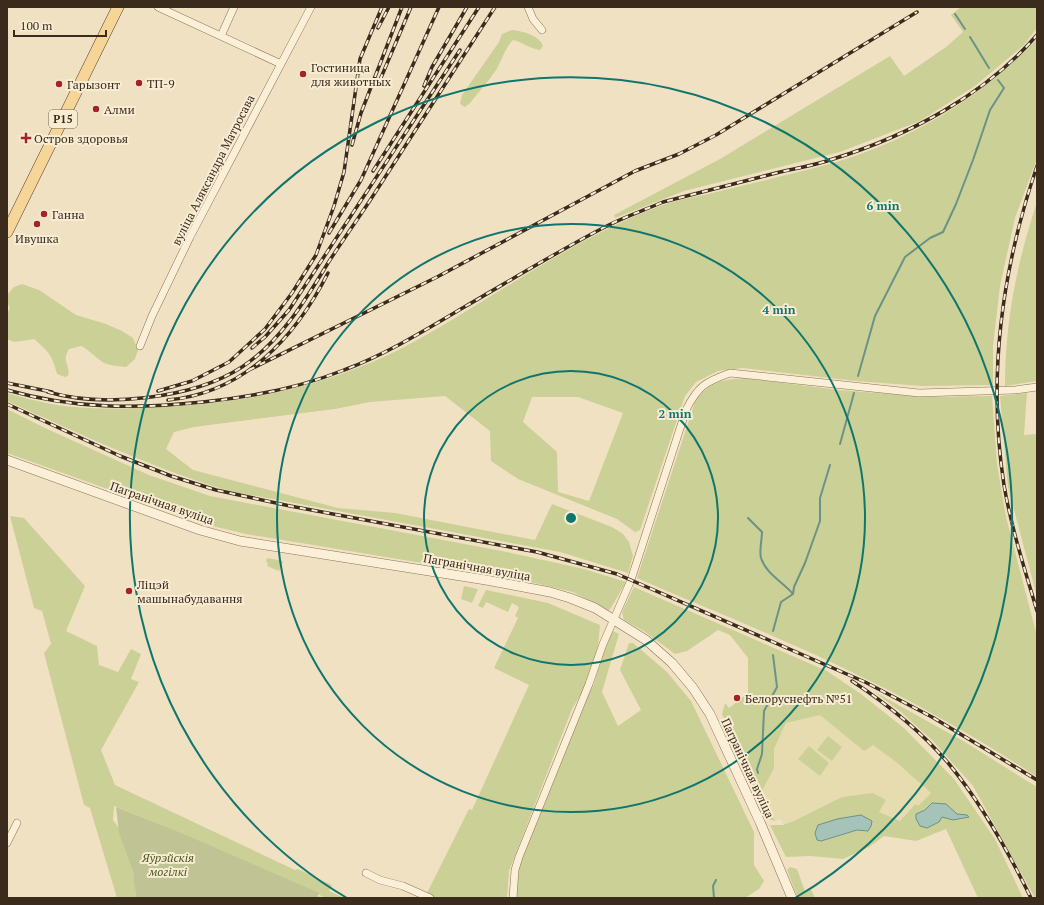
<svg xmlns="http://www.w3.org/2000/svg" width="1044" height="905" font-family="'PT Serif',serif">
<rect width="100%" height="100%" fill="#f1e1c3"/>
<path fill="#e7dcaf" d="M820,715L864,750L873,745L896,762L931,793L918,807L914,804L900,821L879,812L796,820L783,825L781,819L775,821L761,793L774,768V749L786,723Z"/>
<path fill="#cbd096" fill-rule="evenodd" d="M961,7H1037V28L1024,45L975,86L920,121L840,152L684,191L615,218L614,215L720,159L890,56L904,76L946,47L963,32L951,15Z
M512,30C522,31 539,35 543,46L540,50C530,49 523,42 513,40C505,48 502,60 496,70C488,82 478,93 470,103L465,107L460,104L462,95L499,42L502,34Z
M1037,39V159L1015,218L1000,286L993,346V385L921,386L856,381L743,368L718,371L696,382L685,396L640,530L635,532L617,519L518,479L491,461L490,431L445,396L370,402L335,409L194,427L174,432L166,449L193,470L338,508L395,513L535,540L552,504L612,527L623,534L629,542L633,556L628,573L560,552L229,491C152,468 80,434 7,401V393C21,397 36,401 51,404C78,409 107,409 135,408C232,407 331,388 417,340C498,295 575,237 663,205C679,199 696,197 712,193C752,183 793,174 833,163C910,141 982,97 1037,39ZM532,397H578L623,413L589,501L558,492L557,452L523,422Z
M1037,202V381L1005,386C1005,322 1017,262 1037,202Z
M22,284L39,290L76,315L106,324L122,331L133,338L138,350L135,359L126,367C118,366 108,366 101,361C94,356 89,350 81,346L69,349C61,362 71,365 68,376L65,377L57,374C52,355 49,352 34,339L14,342L7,339V314L10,308L7,302V295L14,287Z
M745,378L839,390L927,397L992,396L997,464L1006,517L1037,636V777C984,742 927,709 870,681C794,643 715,612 637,578L696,399C713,381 721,380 745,378Z
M1027,393L1024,435L1037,434V597L1008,487L1000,396Z
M7,409L45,428L149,475L210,496L507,552L584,569L626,582L609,611L573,592L513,578L246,534L208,525L7,453Z
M10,516L24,518L85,586L66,631L97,646L99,665L118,672L131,649L141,654L131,679L139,682L101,750L115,785L295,870L298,869L332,885L329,891L344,898H310L311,896L324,897L175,830L114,806L113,820L124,835L146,898H117L90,808L84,805L44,653L51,644L42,611L34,608Z
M267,558L283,561L279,571L267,566L268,563L266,562Z
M464,586L478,589L472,603L461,599Z
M634,587L827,671L861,694L904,728L954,779L995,839L1023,898H978L946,829L916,841L884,836L869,847L843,859L810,856L786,857L770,825H783L796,820L842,797L873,793L886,800L879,812L900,821L915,804L918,806L931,793L896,762L873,745L864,751L820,715L786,723L774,749V768L761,793L775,821L767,819L735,752V740L722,714L725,703L729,708L748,693V658L730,635L718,630L687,651L675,654L644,631L624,620L622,612ZM932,803L946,804L957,815H966L942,817L916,814L925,810ZM818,825L868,831L857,830L821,841Z
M486,590L548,603L600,625L598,646L587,684L572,709L509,871L507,898H436L427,893L469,809L472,810L529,685L494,668L518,618L515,616L519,607L512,603L508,612L486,602L483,608L478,606Z
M613,631L619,634L602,692L618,726L641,710L620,670L629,643H633L667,672L691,701L754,832V865L764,881L759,889L745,898H512L515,872L578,715L594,684L606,644Z
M873,691L965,742L1037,787V898H1035L973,786L933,741L901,712Z
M828,736L842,747L832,761L817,750Z
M809,746L829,763L820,776L798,759Z
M790,867L797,869L805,891L811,889L815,898H798L787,870Z"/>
<path fill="#c0c495" d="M116,807L175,830L319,893L317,898H137L134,882V874L119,833Z"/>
<path fill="#a5c3b9" stroke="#6b9287" d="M932,803L946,804L957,814L967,815L969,817L953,820L942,817L939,822L927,828L920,826L916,819V814L925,810Z
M861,815L872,821L871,826L868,831L857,830L821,841L817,840L815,833L818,825L837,819Z"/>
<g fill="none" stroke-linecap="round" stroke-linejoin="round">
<path stroke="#6b9287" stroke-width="2" d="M955,14L965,29
M970,37L989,68
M858,376L875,316L905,257L930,238L943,232L956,204L973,160L990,110L1004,88L998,80
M840,444L854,393
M748,518L762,532C762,539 759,551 761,558C766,574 783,582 793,594
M773,631L781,602L793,594L794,587L805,563L820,521V498L830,465
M758,773L757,769L762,754L764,711L777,687L773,655
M714,898L713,886L716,880"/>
<g stroke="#8c7258" stroke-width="8">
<path id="minor" d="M158,7L281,64
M528,7L533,19L542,30
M221,36L234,7
M140,346L152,316L190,237L311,7
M7,843L17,823
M366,873L380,880L403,886L430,898
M513,898L515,870L519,857L589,684L603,644L631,580L686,410C698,386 705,382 730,373L919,393L1015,390L1037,387"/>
</g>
<g stroke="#8c7258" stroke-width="10">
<path id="tertiary" d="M7,460L200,530L240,541L486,580L550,592L570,598L595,608L646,640L672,663L693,688L710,714L760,822L792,898"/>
</g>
<g stroke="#5a402d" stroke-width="12">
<path id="primary" d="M7,232L118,7"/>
</g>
<use href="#minor" stroke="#fbefd7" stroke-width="7"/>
<use href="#tertiary" stroke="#fbefd7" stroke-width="9"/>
<use href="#primary" stroke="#f6d698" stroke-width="11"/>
<g stroke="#3b2b1d" stroke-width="3.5">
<path id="rail" d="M378,28L389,7
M380,80L411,7
M424,86L432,67L467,7
M352,145L361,113L402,7
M1037,166C1002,269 987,376 1004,485C1011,527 1025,570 1037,611
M373,171L479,7
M329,233L361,180L439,7
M252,348L265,337L289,310L460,50
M249,370L437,277L635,171L679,154L716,135L917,12
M7,383L52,392
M7,390C74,409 135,409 203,402C251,397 299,388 344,370C387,354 427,329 466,306C511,280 555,253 601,229C621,218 642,211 663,202C702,192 741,182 780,172C798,168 816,165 833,159C908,136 985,95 1037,35
M158,391L192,381L229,362L265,329L292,293L316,255L334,206L344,172L360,59L382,7
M48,392C103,408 193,399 242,367C280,342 305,301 328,263C341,243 355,223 369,202C411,137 453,72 495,7
M168,400C244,393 295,338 328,273
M7,404L120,456L171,476L216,490L290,506L537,552L617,574L865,682L932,717L1037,780
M852,681C887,704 922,732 949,764C982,804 1008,851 1031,898"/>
</g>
<use href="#rail" stroke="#f8ecd3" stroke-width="2" stroke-dasharray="6" stroke-linecap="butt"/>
</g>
<g fill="none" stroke="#0f766e" stroke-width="2">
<circle cx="571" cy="518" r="147"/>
<circle cx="571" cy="518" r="294"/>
<path d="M347 898A441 441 0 1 1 795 898"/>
</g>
<g fill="#a02429" stroke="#f8ecd3" stroke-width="1.5">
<circle cx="303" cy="74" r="4"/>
<circle cx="139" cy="83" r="4"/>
<circle cx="59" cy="84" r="4"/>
<circle cx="96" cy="109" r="4"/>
<path d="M24 132h4v4h4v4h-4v4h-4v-4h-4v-4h4z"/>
<circle cx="44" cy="214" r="4"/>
<circle cx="37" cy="224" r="4"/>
<circle cx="129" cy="591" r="4"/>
<circle cx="737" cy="698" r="4"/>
</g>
<g text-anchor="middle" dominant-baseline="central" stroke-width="4" stroke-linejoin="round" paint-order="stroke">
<rect fill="#f8ecd3" stroke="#746554" stroke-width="1" x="49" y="110" width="28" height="18" rx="3"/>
<g font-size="11" font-weight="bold" fill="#3b2b1d">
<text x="63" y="119">Р15</text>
</g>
<g font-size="12" fill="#3b2b1d" stroke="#f8ecd3" text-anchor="start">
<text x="311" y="67">Гостиница<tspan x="311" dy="14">для животных</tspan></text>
<text x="147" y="83">ТП-9</text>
<text x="67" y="84">Гарызонт</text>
<text x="104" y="109">Алми</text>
<text x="34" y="138">Остров здоровья</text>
<text x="52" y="214">Ганна</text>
<text x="37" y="238" text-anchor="middle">Ивушка</text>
<text x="137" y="584">Ліцэй<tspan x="137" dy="14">машынабудавання</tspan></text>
<text x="745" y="698">Белоруснефть №51</text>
</g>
<g font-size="12" fill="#3b2b1d" stroke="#f8ecd3">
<text transform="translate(213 170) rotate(-63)">вуліца Аляксандра Матросава</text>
<text transform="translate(162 503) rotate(19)">Пагранічная вуліца</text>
<text transform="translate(477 567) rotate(10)">Пагранічная вуліца</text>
<text transform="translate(748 768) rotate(65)">Пагранічная вуліца</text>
</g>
<g font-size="12" font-style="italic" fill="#4d5922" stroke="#f8ecd3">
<text x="168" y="857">Яўрэйскія<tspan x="168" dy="14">могілкі</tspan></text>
</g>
</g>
<circle cx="571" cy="518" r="6" fill="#0f766e" stroke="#f8ecd3" stroke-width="2"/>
<g font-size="12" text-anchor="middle" font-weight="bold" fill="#0f766e" stroke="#f8ecd3" stroke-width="4" stroke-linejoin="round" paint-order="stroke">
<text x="883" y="210">6 min</text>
<text x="779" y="314">4 min</text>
<text x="675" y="418">2 min</text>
</g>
<rect width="1044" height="905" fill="none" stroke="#3b2b1d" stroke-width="16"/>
<path d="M14 30v6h92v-6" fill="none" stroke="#3b2b1d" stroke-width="2"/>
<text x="20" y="30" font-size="12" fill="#3b2b1d" stroke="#f8ecd3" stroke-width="3" paint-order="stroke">100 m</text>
</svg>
